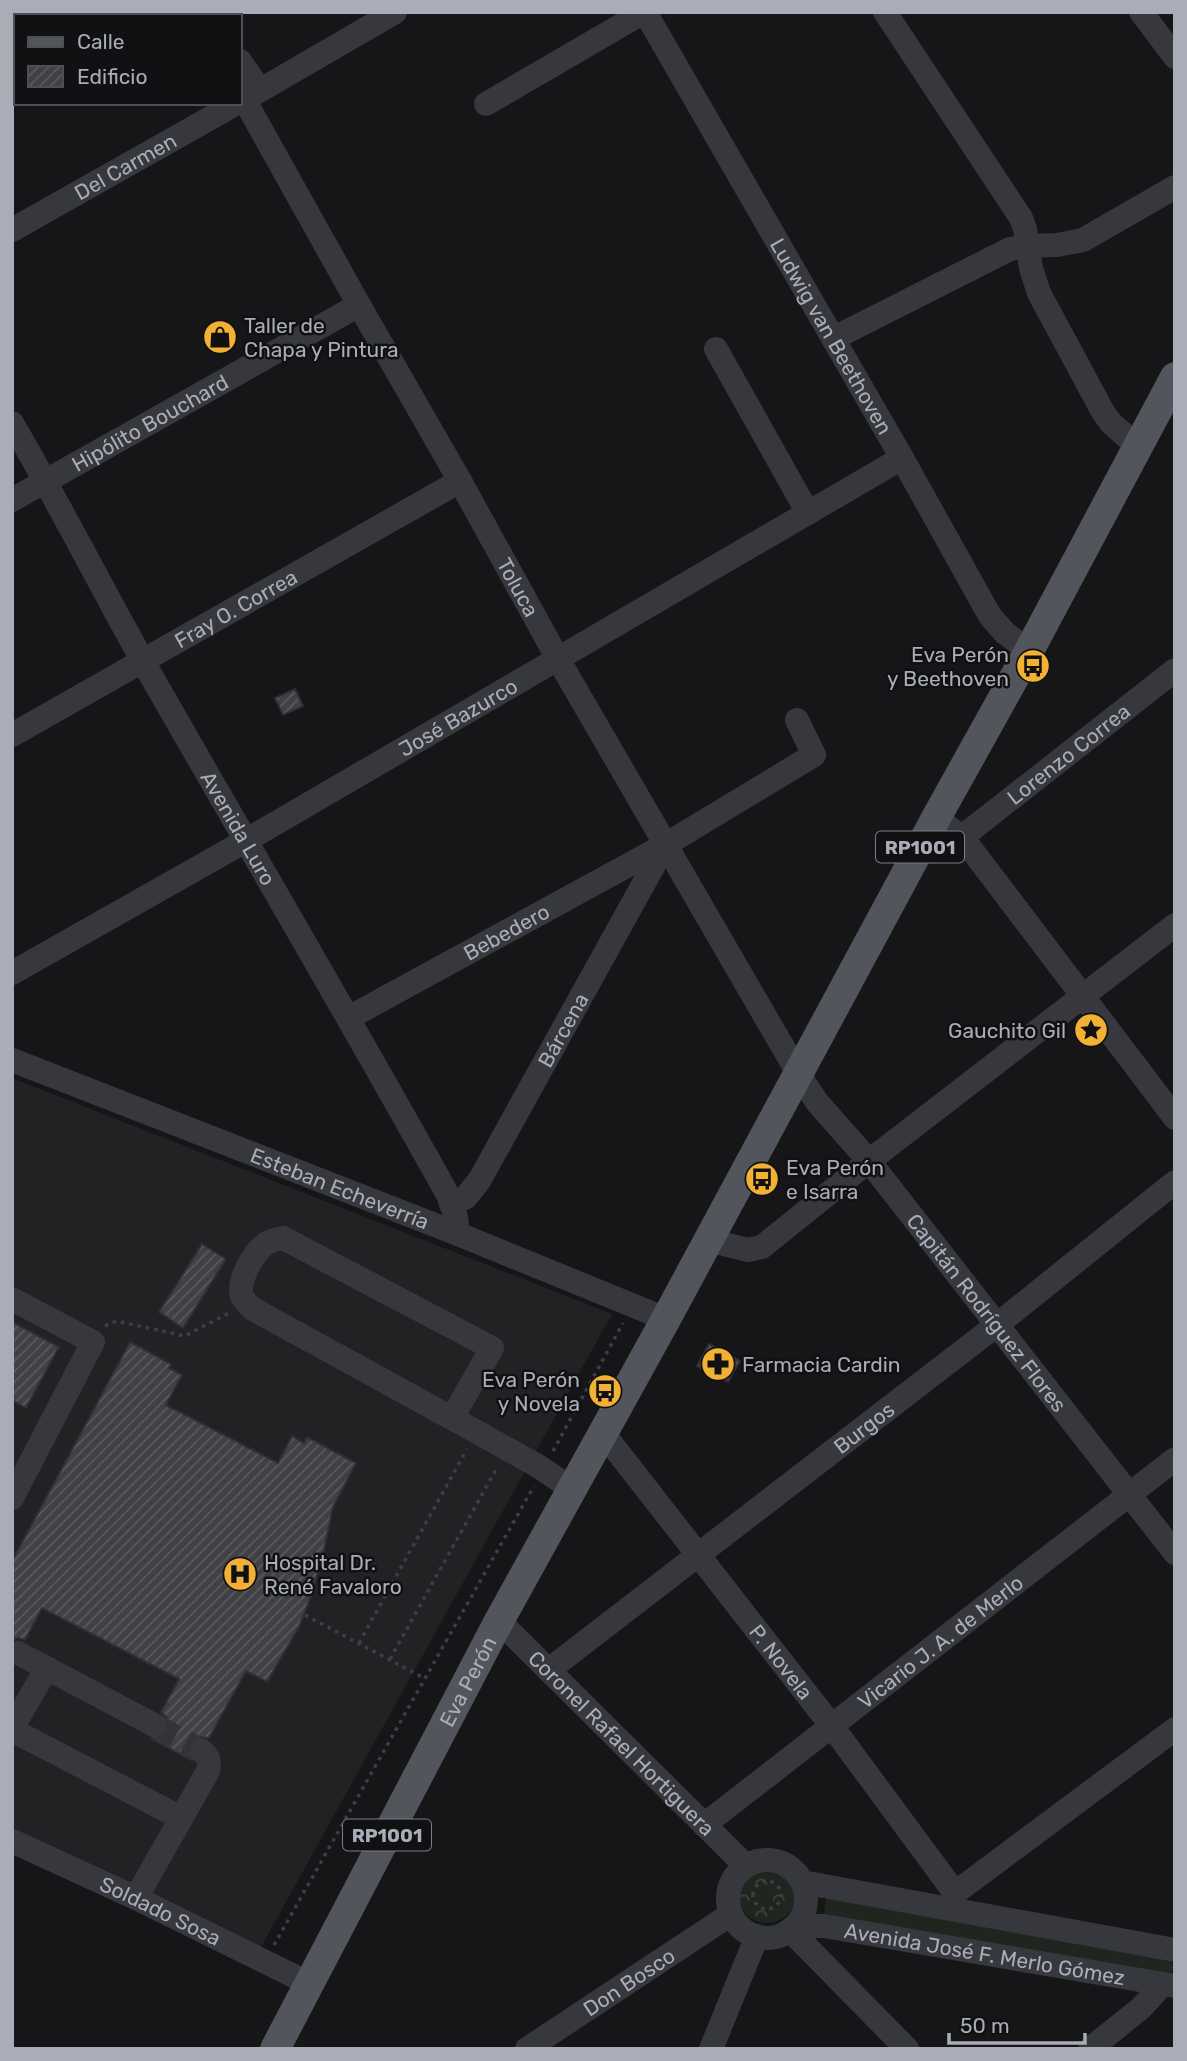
<svg xmlns="http://www.w3.org/2000/svg" width="1187" height="2061" font-family="Rubik,sans-serif">
<defs>
<pattern id="forest-crowns" width="20" height="18" patternUnits="userSpaceOnUse" patternTransform="scale(1.75)"><rect width="20" height="18" fill="#1e261f"/><path d="M2 6a3 3 0 1 1 6 0M12 15a3 3 0 1 1 6 0" fill="none" stroke="#3c433d"/></pattern>
<pattern id="building-hatch" width="6" height="6" patternUnits="userSpaceOnUse" patternTransform="scale(1.75)"><rect width="6" height="6" fill="#404145"/><path d="M-1 1l2-2M0 6l6-6M5 7l2-2" fill="none" stroke="#595a5e"/></pattern>
</defs>
<rect width="100%" height="100%" fill="#161618"/>
<path fill="#222225" d="M12,1078L612,1314L261,1947L12,1834Z"/>
<path fill="#1e261f" d="M826,1898L1169,1961C1174,1965 1174,1968 1171,1974L824,1915Z"/>
<path fill="url(#forest-crowns)" d="M738 1894a29 29 0 1 1 58 0a29 29 0 1 1-58 0Z"/>
<path fill="url(#building-hatch)" stroke="#303034" stroke-width="2" d="M295,689L303,706L283,715L275,698Z
M202,1244L226,1259L183,1328L159,1312Z
M12,1322L59,1347L26,1408L12,1400Z
M130,1342L171,1364L169,1368L182,1375L166,1405L278,1463L292,1436L304,1443L307,1437L356,1463L333,1507L323,1555L311,1596L299,1627L267,1682L246,1671L209,1738L198,1737L191,1741L187,1748L188,1755L191,1760L152,1739L161,1738L167,1731L169,1725L167,1718L161,1712L179,1679L42,1608L25,1640L18,1638L12,1640V1561Z
M709,1344L740,1361L728,1382L697,1366Z"/>
<g fill="none" stroke-linecap="round" stroke-linejoin="round">
<path stroke="#333438" stroke-width="24" stroke-dasharray="24 12" stroke-linecap="butt" d="M154,1725L202,1751"/>
<path stroke="#3d3f44" stroke-width="3.5" stroke-dasharray="3.5 5" stroke-linecap="butt" d="M105,1326L116,1321L185,1336L229,1313
M553,1451L623,1323
M305,1615L424,1678
M359,1643L467,1449
M390,1659L498,1466
M753 1895a14 14 0 1 1 28 0a14 14 0 1 1-28 0Z
M274,1945L534,1486"/>
<g stroke="#37383d" stroke-width="24">
<path d="M201,12L203,16"/>
<path id="s1" d="M645,12L902,458L990,616L1005,633L1029,651"/>
<path d="M885,12L1021,218L1025,229L1031,268L1039,293L1103,412L1111,423L1137,446"/>
<path d="M1141,12L1175,57"/>
<path d="M240,61L260,90"/>
<path id="s2" d="M244,99L359,305L460,481L558,659L798,1073L817,1102L869,1161L1175,1553"/>
<path d="M240,102L395,12"/>
<path d="M486,104L644,12"/>
<path id="s3" d="M12,230L237,103"/>
<path d="M834,338L1010,249L1027,246L1057,245L1083,240L1175,187"/>
<path d="M716,349L808,513"/>
<path id="s4" d="M12,423C59,503 100,585 145,665C246,842 349,1017 448,1195L456,1217L458,1234"/>
<path id="s5" d="M12,500L359,305"/>
<path id="s6" d="M12,735L460,481"/>
<path d="M936,818L962,837L1175,1118"/>
<path id="s7" d="M962,837L1175,670"/>
<path id="s8" d="M12,973L247,840L902,458"/>
<path id="s9" d="M350,1017L665,845L814,755L797,720"/>
<path id="s10" d="M12,1060L458,1234L666,1319"/>
<path id="s11" d="M451,1204L465,1198L479,1181L665,845"/>
<path d="M708,1240L748,1250L762,1247L869,1161L1175,925"/>
<path d="M12,1299L93,1342L12,1498"/>
<path d="M452,1418L492,1348L283,1238C277,1239 272,1240 267,1243C254,1251 237,1281 242,1296C244,1301 249,1305 253,1309L477,1432L538,1466L572,1489"/>
<path id="s12" d="M603,1433L831,1725L955,1893"/>
<path id="s13" d="M499,1621L746,1866"/>
<path d="M18,1653L154,1725"/>
<path id="s14" d="M550,1669L998,1324L1175,1182"/>
<path d="M12,1728L47,1668"/>
<path d="M12,1730L181,1818"/>
<path id="s15" d="M704,1825L1175,1459"/>
<path id="s16" d="M12,1841L136,1898L308,1983"/>
<circle cx="767" cy="1899" r="39"/>
<path d="M802,1882L1175,1950"/>
<path d="M955,1893L1175,1729"/>
<path d="M136,1898L208,1771C210,1762 209,1757 202,1751"/>
<path id="s17" d="M795,1926H824L1175,1986"/>
<path d="M790,1930L907,2049"/>
<path id="s18" d="M527,2049L731,1914"/>
<path d="M711,2049L757,1936"/>
<path d="M1090,2049L1141,2008L1163,1984"/>
</g>
<path stroke="#53555c" stroke-width="30" id="s19" d="M275,2049L499,1621L666,1319L936,818L1029,651L1175,377"/>
</g>
<defs>
<g id="shop-disc" transform="scale(1.75)"><circle r="9.5" fill="#f2b134" stroke="#111113"/><path d="M-5-2.5h2.3a2.7 3.5 0 0 1 5.4 0H5L5.5 6h-11ZM-1.5-2.5h3a1.5 2.3 0 0 0-3 0Z" fill="#111"/></g>
<g id="bus-disc" transform="scale(1.75)"><circle r="9.5" fill="#f2b134" stroke="#111113"/><path d="M-5-6H5V4H4V6H2V4H-2V6H-4V4H-5ZM-3.5-4V0h7V-4ZM-3.5 1.2v1.5H-2V1.2ZM2 1.2v1.5H3.5V1.2Z" fill="#111"/></g>
<g id="sight-disc" transform="scale(1.75)"><circle r="9.5" fill="#f2b134" stroke="#111113"/><path d="M0-6L1.8-2.2L6-1.7L2.9 1.2L3.7 5.4L0 3.3L-3.7 5.4L-2.9 1.2L-6-1.7L-1.8-2.2Z" fill="#111"/></g>
<g id="pharmacy-disc" transform="scale(1.75)"><circle r="9.5" fill="#f2b134" stroke="#111113"/><path d="M-2-6h4v4h4v4h-4v4h-4v-4h-4v-4h4Z" fill="#111"/></g>
<g id="hospital-disc" transform="scale(1.75)"><circle r="9.5" fill="#f2b134" stroke="#111113"/><path d="M-5-5h3v3.5h4V-5h3V5h-3V1.5h-4V5h-3Z" fill="#111"/></g>
</defs>
<g fill-rule="evenodd">
<use href="#shop-disc" x="220" y="337"/>
<use href="#bus-disc" x="1033" y="666"/>
<use href="#sight-disc" x="1091" y="1030"/>
<use href="#bus-disc" x="762" y="1179"/>
<use href="#pharmacy-disc" x="718" y="1364"/>
<use href="#bus-disc" x="605" y="1391"/>
<use href="#hospital-disc" x="240" y="1574"/>
</g>
<g text-anchor="middle" dominant-baseline="central" stroke-width="5" stroke-linejoin="round" paint-order="stroke">
<g fill="#111113" stroke="#7b7e86" stroke-width="2">
<rect x="876" y="831.5" width="88" height="31" rx="5"/>
<rect x="343" y="1819.5" width="88" height="31" rx="5"/>
</g>
<g font-size="19" font-weight="bold" fill="#a8adb8">
<text x="920" y="847">RP1001</text>
<text x="387" y="1835">RP1001</text>
</g>
<g font-size="21" fill="#a8adb8" stroke="#111113">
<text stroke="none"><textPath href="#s3" startOffset="130">Del Carmen</textPath></text>
<text stroke="none"><textPath href="#s1" startOffset="374">Ludwig van Beethoven</textPath></text>
<text stroke="none"><textPath href="#s5" startOffset="158">Hipólito Bouchard</textPath></text>
<text stroke="none"><textPath href="#s2" startOffset="560">Toluca</textPath></text>
<text stroke="none"><textPath href="#s6" startOffset="257">Fray O. Correa</textPath></text>
<text stroke="none"><textPath href="#s8" startOffset="514">José Bazurco</textPath></text>
<text stroke="none"><textPath href="#s7" startOffset="135">Lorenzo Correa</textPath></text>
<text stroke="none"><textPath href="#s4" startOffset="464">Avenida Luro</textPath></text>
<text stroke="none"><textPath href="#s9" startOffset="178">Bebedero</textPath></text>
<text stroke="none"><textPath href="#s11" startOffset="210">Bárcena</textPath></text>
<text stroke="none"><textPath href="#s10" startOffset="352">Esteban Echeverría</textPath></text>
<text stroke="none"><textPath href="#s2" startOffset="1426">Capitán Rodríguez Flores</textPath></text>
<text stroke="none"><textPath href="#s14" startOffset="396">Burgos</textPath></text>
<text stroke="none"><textPath href="#s15" startOffset="299">Vicario J. A. de Merlo</textPath></text>
<text stroke="none"><textPath href="#s12" startOffset="290">P. Novela</textPath></text>
<text stroke="none"><textPath href="#s19" startOffset="415">Eva Perón</textPath></text>
<text stroke="none"><textPath href="#s13" startOffset="173">Coronel Rafael Hortiguera</textPath></text>
<text stroke="none"><textPath href="#s16" startOffset="164">Soldado Sosa</textPath></text>
<text stroke="none"><textPath href="#s17" startOffset="192">Avenida José F. Merlo Gómez</textPath></text>
<text stroke="none"><textPath href="#s18" startOffset="122">Don Bosco</textPath></text>
</g>
<g font-size="21" fill="#a8adb8" stroke="#111113" text-anchor="start">
<text x="244" y="325">Taller de<tspan x="244" dy="24">Chapa y Pintura</tspan></text>
<text x="1009" y="654" text-anchor="end">Eva Perón<tspan x="1009" dy="24">y Beethoven</tspan></text>
<text x="1066" y="1030" text-anchor="end">Gauchito Gil</text>
<text x="786" y="1167">Eva Perón<tspan x="786" dy="24">e Isarra</tspan></text>
<text x="742" y="1364">Farmacia Cardin</text>
<text x="580" y="1379" text-anchor="end">Eva Perón<tspan x="580" dy="24">y Novela</tspan></text>
<text x="264" y="1562">Hospital Dr.<tspan x="264" dy="24">René Favaloro</tspan></text>
</g>
</g>
<rect width="1187" height="2061" fill="none" stroke="#a8adb8" stroke-width="28"/>
<rect x="14" y="14" width="228" height="91" fill="#111113" stroke="#4d4f55" stroke-width="2"/>
<rect x="28" y="37" width="35" height="10" fill="#53555c" stroke="#4d4f55" stroke-width="2"/>
<text x="77" y="49" font-size="21" fill="#a8adb8">Calle</text>
<rect x="28" y="66" width="35" height="21" fill="url(#building-hatch)" stroke="#4d4f55" stroke-width="2"/>
<text x="77" y="84" font-size="21" fill="#a8adb8">Edificio</text>
<path d="M949 2033v10h136v-10" fill="none" stroke="#a8adb8" stroke-width="3.5"/>
<text x="960" y="2033" font-size="21" fill="#a8adb8" stroke="#111113" stroke-width="5" paint-order="stroke">50 m</text>
</svg>
